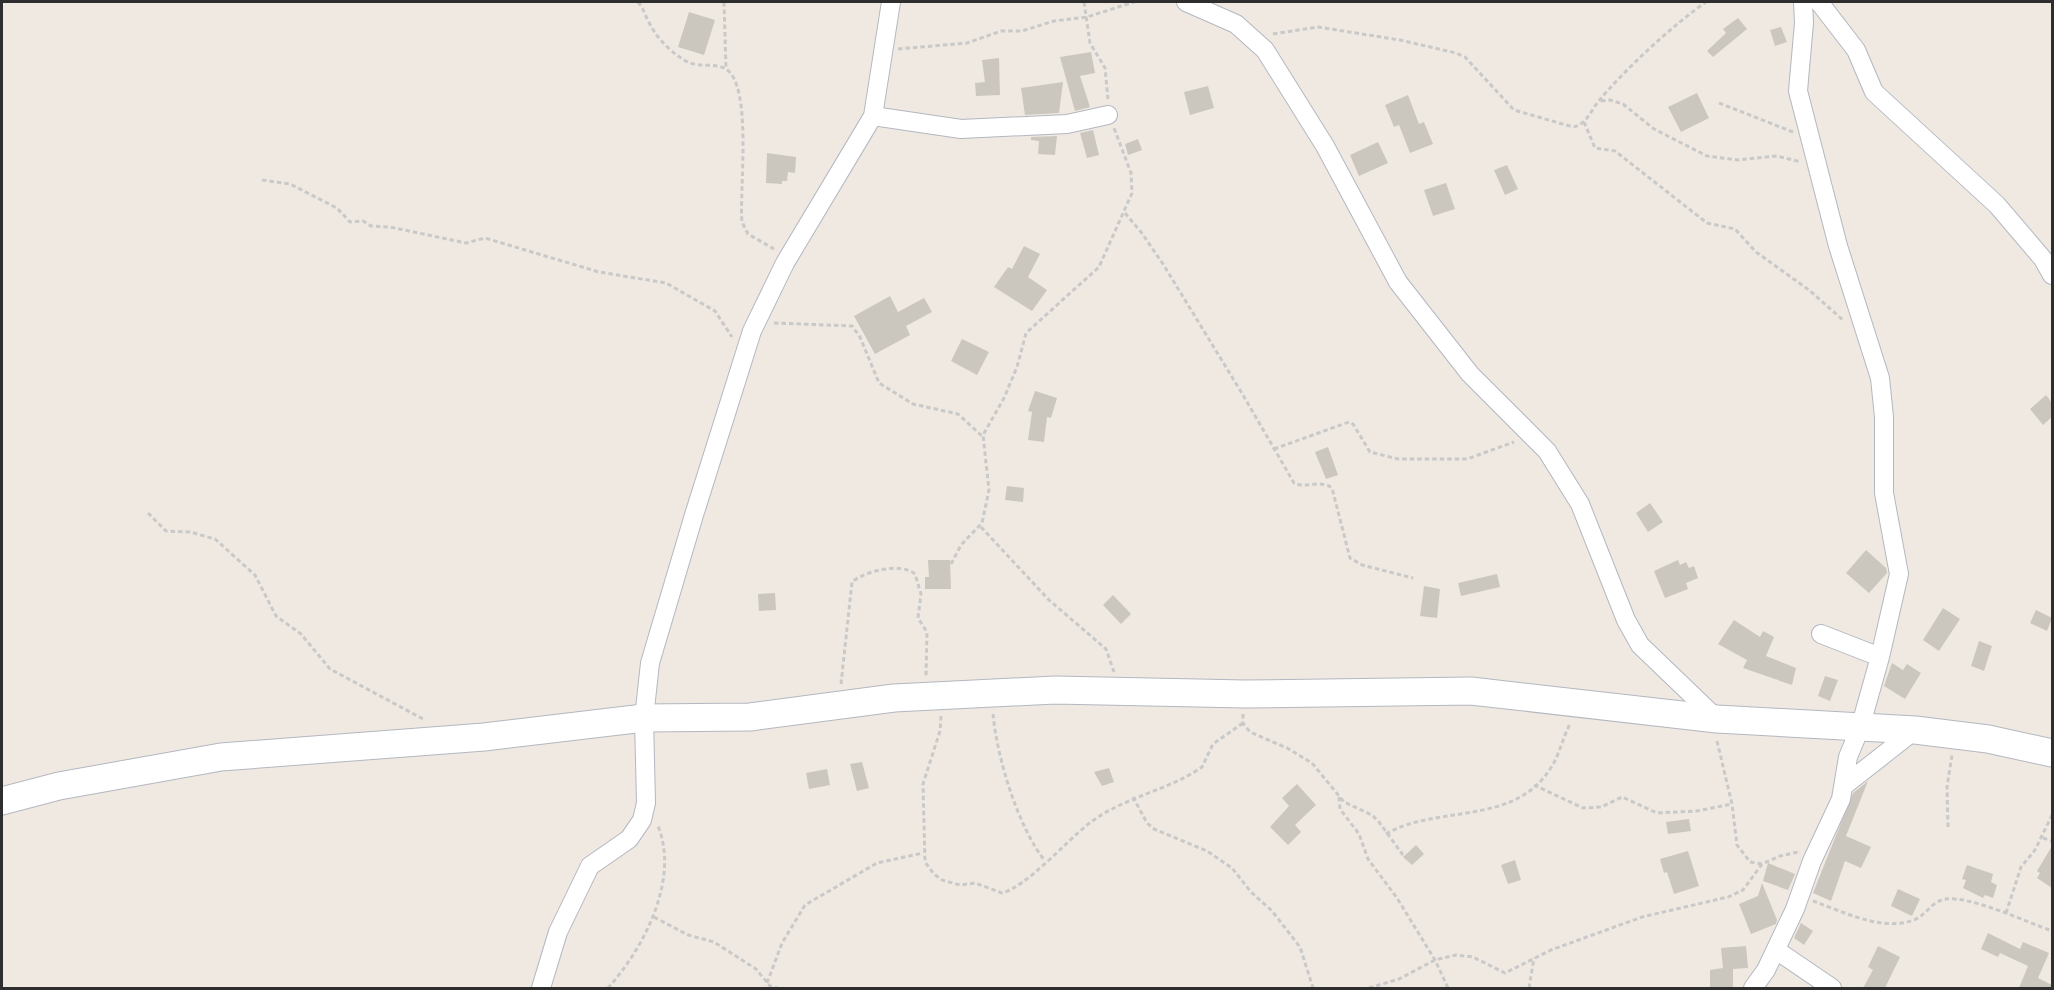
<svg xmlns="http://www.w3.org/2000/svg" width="2054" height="990" font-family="'Noto Sans',sans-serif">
<rect width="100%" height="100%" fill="#efe9e1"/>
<path fill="#cbc7bf" d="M689,12L715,20L704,55L678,47Z
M1738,18L1747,29L1713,57L1707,51L1726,33L1723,29Z
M1781,27L1787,42L1775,46L1770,30Z
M1091,52L1095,73L1080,76L1090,107L1075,111L1060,57Z
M999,58L1000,95L976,96L975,83L985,82L982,60Z
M1063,82L1059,113L1025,115L1021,88Z
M1208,86L1214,108L1190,115L1184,92Z
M1697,93L1709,118L1681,132L1668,107Z
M1408,95L1419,124L1424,122L1433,144L1410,153L1399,125L1394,127L1385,105Z
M1093,130L1099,155L1087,158L1080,133Z
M1057,136L1055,155L1038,154L1039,141L1031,140V137Z
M1138,139L1142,150L1128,155L1125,144Z
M1378,142L1388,163L1359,176L1350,155Z
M767,153L796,157L795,173L788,172L787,181H782V184L766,183Z
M1507,165L1518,189L1505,195L1494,170Z
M1446,183L1455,209L1433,216L1424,190Z
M1024,246L1040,254L1028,277L1047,290L1032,311L994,287L1008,267L1012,269Z
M890,296L898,312L924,298L932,312L906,326L910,335L875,354L854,316Z
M962,339L989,352L977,375L951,361Z
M1035,391L1057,398L1051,418L1047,417L1044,442L1028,440L1032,412L1028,411Z
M2046,395L2052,403V417L2043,425L2030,409Z
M1328,447L1338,475L1326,479L1315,452Z
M1007,486L1024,488L1023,502L1005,500Z
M1650,503L1663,522L1648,532L1636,513Z
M1866,550L1886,568L1887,573L1869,593L1846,573Z
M928,560H950L951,589H925V577H929Z
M1678,560L1680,565L1686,562L1689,568L1694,566L1698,578L1686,583L1688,589L1665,598L1654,571Z
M1497,574L1500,587L1461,596L1458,583Z
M1424,586L1440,589L1437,618L1420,616Z
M775,593L776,610L759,611L758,594Z
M1113,595L1131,614L1121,624L1103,605Z
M1943,608L1960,619L1939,651L1923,640Z
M2036,610L2052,618L2047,631L2030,623Z
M1734,620L1760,637L1763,631L1774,637L1766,656L1796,668L1792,685L1743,668L1747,660L1718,644Z
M1979,641L1992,646L1984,671L1971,666Z
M1892,663L1903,670L1907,664L1921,673L1905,699L1884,686Z
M1825,676L1838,680L1830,701L1818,696Z
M862,762L869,788L857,791L850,764Z
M1109,768L1114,782L1102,786L1094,772Z
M827,769L830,785L809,789L806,773Z
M1868,781L1846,836L1871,847L1861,868L1845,861L1831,901L1813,893L1853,793Z
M1297,784L1316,805L1295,825L1301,832L1288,845L1270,827L1289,806L1282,798Z
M1689,819L1691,831L1668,834L1666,822Z
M1416,845L1424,854L1412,865L1403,857Z
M2052,846V888L2037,878L2040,873L2037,871Z
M1688,851L1699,886L1674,894L1667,872L1664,873L1660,859Z
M1515,860L1521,880L1508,884L1501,865Z
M1768,863L1795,874L1788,890L1763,881Z
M1967,865L1993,874L1991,882L1997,885L1993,898L1985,895L1983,898L1963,888L1966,880L1962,879Z
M1762,883L1777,920L1776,924L1751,934L1739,904L1758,896Z
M1898,889L1920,899L1912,916L1891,906Z
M1801,923L1813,931L1804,945L1794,938Z
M1988,933L2020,949L2023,942L2049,953L2038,978L2052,985V988H2019L2028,966L2000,953L1998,957L1981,949Z
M1746,946L1748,968L1733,969V988H1710V970L1723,968L1721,948Z
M1878,946L1900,957L1885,988H1863L1873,970L1868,967Z"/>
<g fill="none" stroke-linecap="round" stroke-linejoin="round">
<g stroke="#b4b7c1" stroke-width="20">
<path id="minor" d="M1186,2L1236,24L1265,50L1325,146L1398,282L1470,374L1547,451L1580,504L1626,620L1640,645L1717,719
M1819,2L1856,50L1874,92L1997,205L2043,259L2052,275
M873,116L961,129L1067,124L1108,115
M1821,634L1880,657
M1845,785L1915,730
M1776,950L1832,988
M541,988L558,932L590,866L629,839L642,820L646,803L644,718L650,663L694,515L752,331L785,263L873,116L891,2
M1753,988L1766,970L1795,909L1812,861L1841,799L1848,757L1860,728L1880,657L1899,574L1884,493V417L1880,378L1838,246L1798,91L1804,23L1803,2"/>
</g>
<g stroke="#b4b7c1" stroke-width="29">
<path id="secondary" d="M2,801L59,786L221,757L484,737L644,718L750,717L894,698L1055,690L1245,694L1471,691L1717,719L1915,730L1988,739L2052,753"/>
</g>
<path stroke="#c9c9c9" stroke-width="3" stroke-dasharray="4.5 3" stroke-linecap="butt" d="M638,2C644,9 646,18 651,26C658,40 676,57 690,63C701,67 716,63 726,69C753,86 739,192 742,222L748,234L774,249
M724,2L726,69
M1084,2L1090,43L1105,68L1108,99
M1273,34L1318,27L1400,40L1456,53L1465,57L1514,110L1573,127C1586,125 1590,112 1598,102C1622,72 1674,24 1706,2
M898,49L967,43L1001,31H1022L1054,21L1087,17L1134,2
M1601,101L1610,100L1623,104L1654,129L1707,156L1738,160L1777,156L1801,162
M1719,103L1793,132
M1584,122L1595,148L1615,151L1707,223L1735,229L1756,252L1809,290L1843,320
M262,180L290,184L337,208L350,222L363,221L371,226L390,227L466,243L485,238L599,272L666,283L715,311L732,337
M1125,213L1141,232L1163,264L1243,395L1294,483C1306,489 1321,479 1332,488L1350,558L1362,565L1413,578
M774,323L852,326L860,337L879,383L913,404L958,414L983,437
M1274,449L1349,422L1353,424L1370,452L1398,459H1467L1514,442
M148,513L166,531L190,532L215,539L255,575L276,616L301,634L330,669L423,719
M981,527L1049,600L1106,649L1114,672
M951,564L961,545L982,523L989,490L983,435L1004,398L1017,367L1026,333L1099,267L1132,193L1131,173L1114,128
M841,684L852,582C865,571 901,562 915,574L921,594L918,618L927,632L926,677
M993,714C997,758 1018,827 1045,861
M1243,714V723L1250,732L1287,748L1312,763L1344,802L1372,815L1379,822L1403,855
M941,716L940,731L923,784L925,862L934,874L942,880L960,885L975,883L1002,893C1026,887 1066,842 1087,825C1122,797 1168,791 1202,767L1213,744L1243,723
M1717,741L1732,804L1737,845L1750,862L1762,864
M1534,785L1583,808L1601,807L1622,797L1657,813L1697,811L1732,804
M1133,797L1147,823L1154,829L1207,851L1232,868L1251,892L1272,911L1300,947L1313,988
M1339,797L1340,809L1359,834L1368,859L1397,898L1435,960L1448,988
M1948,827L1947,787L1952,755
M1386,834C1437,804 1516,827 1552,766C1560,753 1563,737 1570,724
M2043,838L2052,841
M1813,901C1844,912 1884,933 1916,919C1928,913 1932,901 1946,899C1971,896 2027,922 2052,931
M2006,913L2021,867L2035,850L2052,815
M654,917L688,935L714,942L756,969L770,986L777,988
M767,983L782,943L805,905L877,863L923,853
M608,988C643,949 680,880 658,826
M1369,988L1399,979L1435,960L1456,955L1473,957L1505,973L1551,950L1642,917L1728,897L1743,890L1762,864L1780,856L1798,852
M1529,988L1534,958"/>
<use href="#minor" stroke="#fff" stroke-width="18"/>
<use href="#secondary" stroke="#fff" stroke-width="27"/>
</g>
<rect width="2054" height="990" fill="none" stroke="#2e2e2e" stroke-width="6"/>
</svg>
